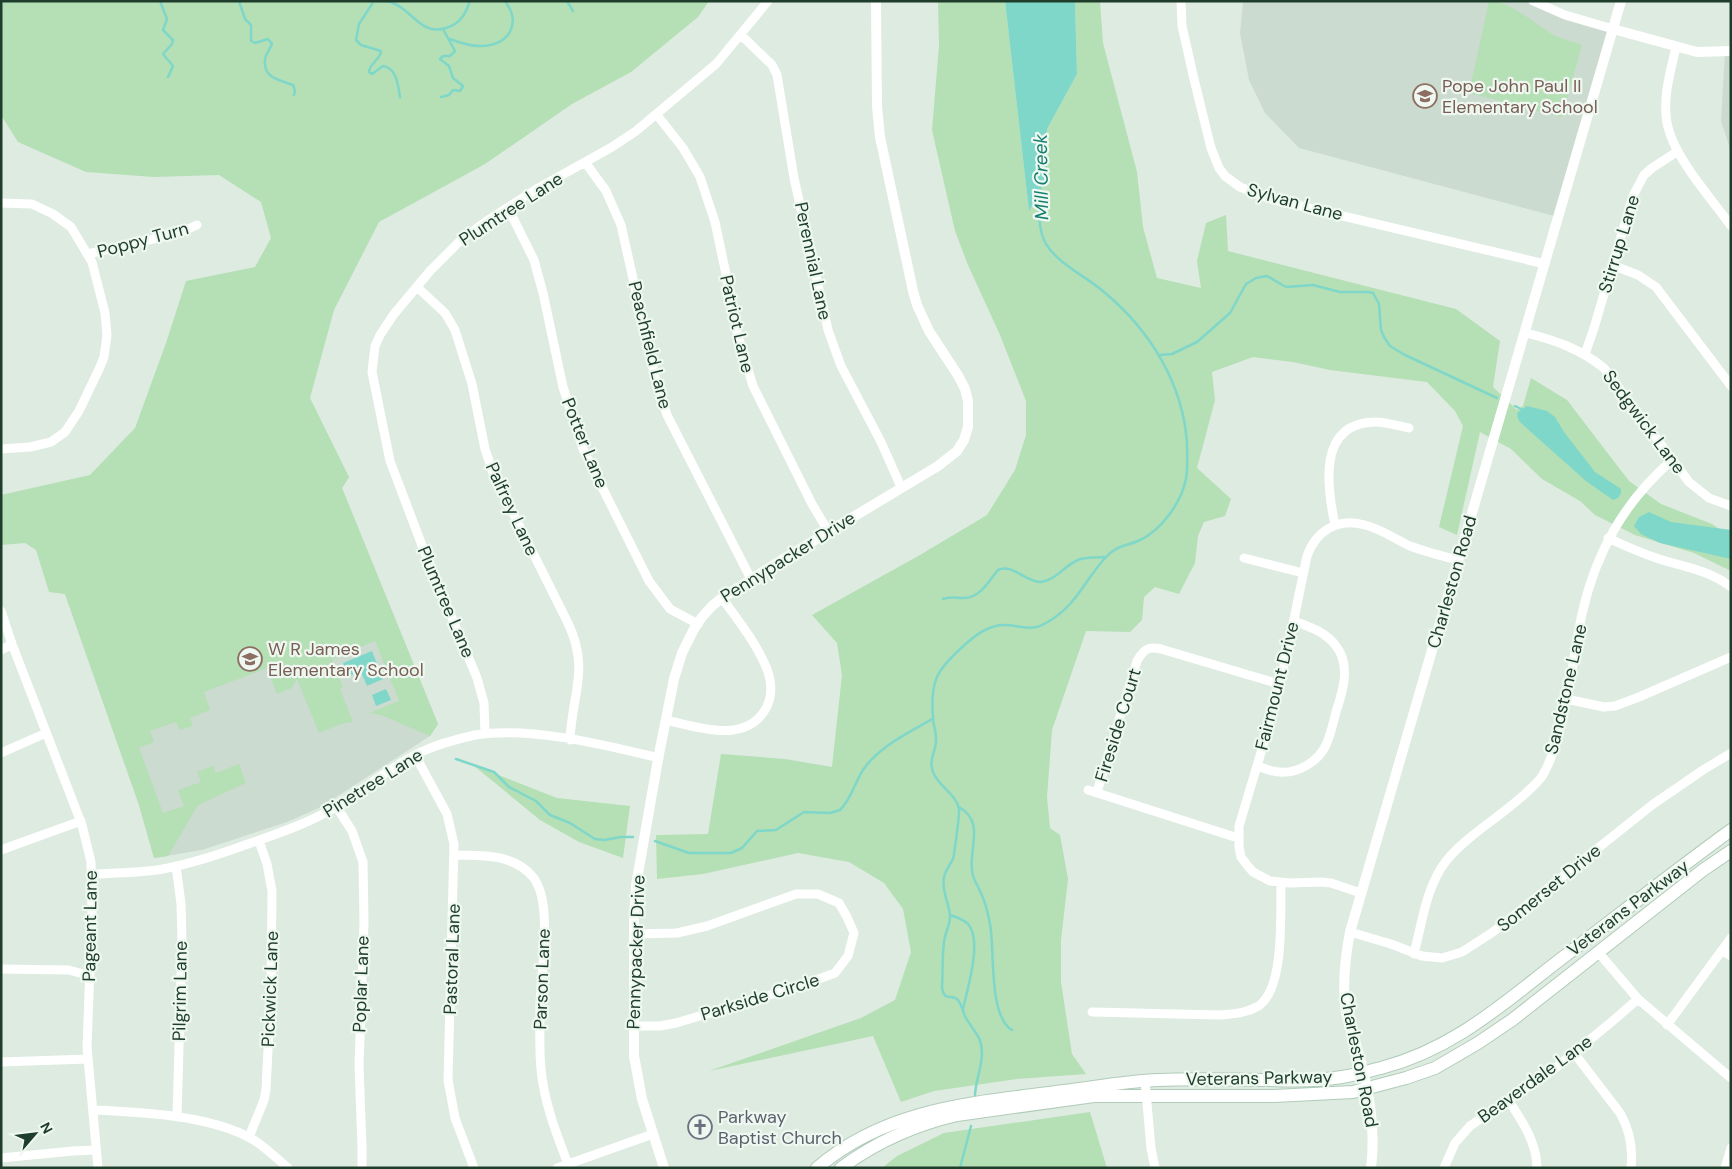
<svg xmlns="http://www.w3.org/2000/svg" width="1732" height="1169" font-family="'DM Sans',sans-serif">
<rect width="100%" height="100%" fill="#deebe1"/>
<path fill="#ccdbd0" d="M1243,1H1533L1613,29L1558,217L1299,148L1265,113L1249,80L1240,33Z
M1731,51V151L1721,121L1725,52Z
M349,477L342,488L438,724L430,736L321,807L287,822L202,850L154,858L139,805L65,594Z"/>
<path fill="#b5dfb4" d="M1,1H709L698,17L631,72L572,104L485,164L379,222L334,310L310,398L349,477L342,488L438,724L430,736L381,715L369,713L399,701L375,641L332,659L343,687L340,689L353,722L344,723L319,733L297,679L292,688L277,694L267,668L204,692L210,710L190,718L193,726L180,730L176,722L150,731L154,742L139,748L163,813L184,806L178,790L201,782L197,772L213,766L216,773L239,764L246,783L198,805L168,856L154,858L139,805L65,594L49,592L36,550L25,543L1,545V495L90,475L135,428L166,343L186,281L255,267L271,238L261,202L219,175L154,177L86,172L18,142L1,115Z
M938,1H1005L1029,210L1047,178V129L1077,74L1075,1H1100L1103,43L1137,172L1143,227L1157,278L1201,288L1197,261L1206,223L1226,215L1228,251L1456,309L1500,341L1493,387L1517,410L1523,406L1531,378L1567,400L1629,481L1661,504L1712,524L1731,537V571L1694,553L1635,535L1595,515L1580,501L1542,479L1511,449L1480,432L1457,535L1439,527L1463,426L1455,411L1427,382L1330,370L1293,362L1253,357L1212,372L1215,400L1197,468L1231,499L1225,516L1204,522L1198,536L1195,563L1179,594L1155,587L1144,597L1142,620L1130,632L1086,631L1052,730L1047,797L1050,828L1060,835L1068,879L1061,940V982L1072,1054L1086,1074L1017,1079L934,1091L901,1102L873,1036L709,1071L861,1018L895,1000L911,952L903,909L884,883L849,862L798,853L703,874L657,879L656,835L708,834L721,754L785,759L832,767L842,675L837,643L812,615L920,555L987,515L1015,470L1026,435V401L1000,335L968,265L955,231L932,130L939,46Z
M1489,1C1510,1 1534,23 1552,34C1561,39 1572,41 1582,45L1562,117L1469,93Z
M473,765L557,798L630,806L623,858L579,842L540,820Z
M1090,1112L1107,1168H882L897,1156L944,1133Z"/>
<path fill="#7fd7ca" d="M1005,1H1075L1077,74L1047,129V178L1029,211Z
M1527,406L1547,411L1555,417L1564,432L1595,472L1621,489V493L1618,498L1613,500L1586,481L1521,423L1518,419L1517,413Z
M1649,512L1671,522L1731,530V559L1660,543L1641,534L1634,526L1639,517Z
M372,651L383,679L367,686L361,672L348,676L343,663Z
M386,689L391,700L376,706L372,695Z"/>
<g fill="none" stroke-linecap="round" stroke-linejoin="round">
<path stroke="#7fd7ca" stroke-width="2.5" d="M160,1L167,19L163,30L173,40L172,44L163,54L173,66L168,77
M239,1L245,19L251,25V41L255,43L268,39L272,44C270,50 265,54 265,60C263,78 279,80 293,85L295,91L294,95
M373,1C379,1 387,0 393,3C412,10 421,36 446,28C460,24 465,15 470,1
M374,1L359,24L356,40L361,45L381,51C381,59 369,64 369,72L372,74L383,66C397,68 398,86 400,97
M567,1L573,11
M450,39C460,43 470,46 481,46C509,45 522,24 505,1
M441,97L449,95L453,90L460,91L463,86L453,78L449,66L440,59L443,56H450L455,51L443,29
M1159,355L1172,354L1197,342L1230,313L1246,284L1256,278L1267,276L1286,287L1313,285L1340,292H1368L1373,293L1379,304L1381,330L1384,337L1390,346L1405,355L1497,398
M1515,406L1523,410
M943,599C951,596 956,598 964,598C980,598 989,581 998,570C1013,563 1026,583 1041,582C1056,580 1064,566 1078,560C1085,557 1096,558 1104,557
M456,759L494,772L509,787L536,801L550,815L570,823L595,839L604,840L621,837H633
M959,807C985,822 969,847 972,870C972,878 977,884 980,891C985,901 988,913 990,924C995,949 988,1016 1012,1030
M655,841L689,853H731L742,848L757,831L776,830L804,812L830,813L840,810C851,800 855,782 863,770C879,746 909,733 932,719
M950,915C956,917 963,919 968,924C983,940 967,990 963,1009
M975,1095C976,1076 987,1056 979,1038C975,1031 970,1025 966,1018C963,1013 962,1005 958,1000C952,993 944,1003 942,987C943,972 942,957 944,942C945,933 950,925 950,917C950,904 941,892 944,877C945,871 950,865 953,859C954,856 960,812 959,809C957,795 938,786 933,772C928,760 937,750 936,738C936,731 933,724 933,718C932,706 932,688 937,677C943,663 973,635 987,629C992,627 997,625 1002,625C1019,624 1029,633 1046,623C1078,605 1084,580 1107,556C1116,546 1126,546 1138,541C1161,531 1181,503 1186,479C1188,468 1187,455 1187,443C1183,384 1150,330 1104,292C1086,276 1059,265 1046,244C1037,228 1039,207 1040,189
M960,1168L971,1126"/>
<g stroke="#b0ccb9" stroke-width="14">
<path id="secondary" d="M817,1168C888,1107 976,1103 1064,1091C1096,1087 1127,1081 1159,1080C1197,1078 1234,1080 1271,1080C1294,1081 1318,1081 1342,1077C1355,1075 1368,1071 1381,1068C1453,1049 1500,1006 1557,962C1615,918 1672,873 1731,830
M841,1168C876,1142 914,1125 957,1115L1094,1096H1274L1353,1092L1406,1078L1435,1068L1478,1043L1512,1020L1703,870L1731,851"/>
</g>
<path stroke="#fff" stroke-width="9" d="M1181,1L1182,26L1194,79L1211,148L1219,168L1225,176L1240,187L1271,199L1545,264
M1533,1L1565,15L1613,29
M741,35L772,65L777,75L794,178L828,330L841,366L881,442L901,487
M1676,47C1671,70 1664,92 1666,115C1668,152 1710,196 1731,226
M657,115L683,148L700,177L715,222L731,298L737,332L753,386L812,504L828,531
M585,162L606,191L621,225L655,377L667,415L751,579
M1,203L32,204L53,214L71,227L92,262L105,313L107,335L104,357L100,367L79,411L65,432L51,442L30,447L1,449
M508,208L534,260L543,293L563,387L583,449L649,581L670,609L698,624
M88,254L166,236L188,229L197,225
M1612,265L1638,275L1656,287L1731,386
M417,287L445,313L455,330L472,384L485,449L493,473L568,623C590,670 572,693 570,740
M1526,333C1555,340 1580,349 1604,368L1689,482L1709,498L1731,506
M1585,354L1594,328L1633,196L1644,175L1652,168L1678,151
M1335,525C1327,487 1317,423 1375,422C1387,422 1398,426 1409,428
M1608,538C1625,546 1641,553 1659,559C1684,567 1709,570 1731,587
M1244,558L1303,573
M1,611L12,644L82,825L91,862L92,914L87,1047L98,1168
M1,650L12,644
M1566,699L1604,707L1615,706L1639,697L1731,657
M666,720C697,727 744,744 765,710C773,697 772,683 767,669C757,644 738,620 722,598
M485,734L484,703L477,678L423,548L390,461L372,372L375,346L380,335L394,314L430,271L461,240L485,222L535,190L612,147L636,131L716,64L768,1
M1,753L46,733
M415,755L447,814L454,844L448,1080L455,1118L474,1168
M1257,766C1264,768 1271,772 1279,772C1297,774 1318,762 1326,745C1331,734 1333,723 1336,712C1343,691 1351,665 1336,646C1326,632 1310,627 1294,621
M1088,790L1238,838
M1097,792L1137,661C1144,649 1148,646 1161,649L1279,684
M336,806L352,831L363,862L364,922L359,1065L362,1147V1168
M1,850L81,821
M454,855C481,855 514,854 533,877C554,903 540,974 540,1008C540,1028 539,1049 541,1069C544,1102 556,1133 568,1164
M176,866L181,904L182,941L177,1117
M92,874C114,873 135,873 157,870C188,865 218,855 248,844C274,835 301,826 325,813C358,795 387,768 421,752C438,744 457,739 475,735C530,726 605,745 659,758
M1361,893L1331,883L1321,882L1290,883L1270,881L1253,872L1247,865L1241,857L1239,847V826L1271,719L1287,653L1307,556C1316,531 1338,517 1365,525C1381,529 1395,539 1410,546C1426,552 1442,556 1458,560
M1350,932L1391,944L1422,956L1442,958L1462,952L1493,932L1652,805L1703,770L1731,753
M1722,950L1731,956
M1598,952L1638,999L1731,1078
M1414,954C1422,923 1426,887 1446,861C1467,835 1502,816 1527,792C1533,786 1540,781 1544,773C1557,749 1561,722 1567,696C1573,669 1576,641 1582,614C1596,552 1624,502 1672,460
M1,969L69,970L90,976
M1092,1012L1219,1015C1233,1014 1248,1013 1260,1005C1285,985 1280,914 1281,883
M1667,1025L1731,938
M633,1026H660L676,1023L797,987L835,973L848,956L854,933L847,917L839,903L818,894H796L707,926L677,933L634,934
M1574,1053L1620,1113C1630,1130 1633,1148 1631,1168
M1,1062L88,1059
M1145,1081L1151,1148L1155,1168
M1509,1101C1522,1121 1537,1143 1537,1168
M93,1110C140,1112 210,1115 252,1139C263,1145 277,1159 288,1168
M249,1137L264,1100L266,1090L271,990L272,891L267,864L259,841
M1,1158L73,1151L96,1150
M557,1168L653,1134
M1444,1168L1455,1143L1470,1126L1553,1070L1615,1019L1638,999
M1725,1168L1731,1148"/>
<path stroke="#fff" stroke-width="10" d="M1613,29L1697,52L1731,51
M664,1168L642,1099L634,1056V917L636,885L659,754L674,679L682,653L694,629L702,617L712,606L722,598L775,564L938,466L957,451L964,440L968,427V401L965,389L959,377L929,331L917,305L913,291L880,137L877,106L876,1
M1371,1168C1376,1129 1369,1092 1359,1054C1355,1040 1349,1027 1346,1013C1342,987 1345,958 1350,932L1621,1"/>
<use href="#secondary" stroke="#fff" stroke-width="12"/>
</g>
<defs>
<g id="school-ring" transform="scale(1.25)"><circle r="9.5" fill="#eef8f0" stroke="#8d6e63" stroke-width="1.5"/><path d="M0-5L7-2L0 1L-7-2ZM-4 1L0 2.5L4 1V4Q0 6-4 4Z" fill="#8d6e63"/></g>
<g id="church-ring" transform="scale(1.25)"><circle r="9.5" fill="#eef8f0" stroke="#6b7280" stroke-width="1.5"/><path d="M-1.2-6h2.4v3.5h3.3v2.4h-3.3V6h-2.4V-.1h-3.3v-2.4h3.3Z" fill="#6b7280"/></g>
</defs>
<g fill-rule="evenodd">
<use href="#school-ring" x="1425" y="96"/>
<use href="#school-ring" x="250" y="659"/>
<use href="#church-ring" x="700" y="1127"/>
</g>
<g text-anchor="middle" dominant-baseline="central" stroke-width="4.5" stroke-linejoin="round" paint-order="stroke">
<g font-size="18" fill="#785e54" stroke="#eef8f0" text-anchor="start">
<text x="1442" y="86">Pope John Paul II<tspan x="1442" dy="21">Elementary School</tspan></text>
<text x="268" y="649">W R James<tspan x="268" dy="21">Elementary School</tspan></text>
</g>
<g font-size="18" fill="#1e3d2b" stroke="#eef8f0">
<text transform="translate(1295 202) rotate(15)">Sylvan Lane</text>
<text transform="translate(511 209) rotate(-33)">Plumtree Lane</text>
<text transform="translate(143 240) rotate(-15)">Poppy Turn</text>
<text transform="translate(1619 244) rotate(-73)">Stirrup Lane</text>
<text transform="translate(813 261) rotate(78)">Perennial Lane</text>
<text transform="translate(737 324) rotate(77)">Patriot Lane</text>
<text transform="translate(650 345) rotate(76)">Peachfield Lane</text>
<text transform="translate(1644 422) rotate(53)">Sedgwick Lane</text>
<text transform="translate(585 443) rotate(68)">Potter Lane</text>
<text transform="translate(512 509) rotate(65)">Palfrey Lane</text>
<text transform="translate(788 557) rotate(-32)">Pennypacker Drive</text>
<text transform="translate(1452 582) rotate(-74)">Charleston Road</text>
<text transform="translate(446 602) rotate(67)">Plumtree Lane</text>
<text transform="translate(1277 686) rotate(-76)">Fairmount Drive</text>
<text transform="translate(1566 689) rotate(-77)">Sandstone Lane</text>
<text transform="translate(1118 725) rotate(-73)">Fireside Court</text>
<text transform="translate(373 783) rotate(-32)">Pinetree Lane</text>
<text transform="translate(1549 888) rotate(-39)">Somerset Drive</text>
<text transform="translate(1628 908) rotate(-37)">Veterans Parkway</text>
<text transform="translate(90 926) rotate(-89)">Pageant Lane</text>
<text transform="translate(636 952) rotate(-88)">Pennypacker Drive</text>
<text transform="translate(452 959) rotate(-88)">Pastoral Lane</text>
<text transform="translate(542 979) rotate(-88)">Parson Lane</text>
<text transform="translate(361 984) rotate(-88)">Poplar Lane</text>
<text transform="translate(270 989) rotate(-88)">Pickwick Lane</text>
<text transform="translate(180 991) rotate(-89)">Pilgrim Lane</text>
<text transform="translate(760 997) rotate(-17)">Parkside Circle</text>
<text transform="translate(1359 1060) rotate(79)">Charleston Road</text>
<text transform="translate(1259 1078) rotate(-1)">Veterans Parkway</text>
<text transform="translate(1535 1079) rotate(-36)">Beaverdale Lane</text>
</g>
<g font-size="18" fill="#5b616d" stroke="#eef8f0" text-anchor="start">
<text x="718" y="1117">Parkway<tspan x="718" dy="21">Baptist Church</tspan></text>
</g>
<g font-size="19" font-style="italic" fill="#127e6f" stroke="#eef8f0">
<text transform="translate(1041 177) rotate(-91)">Mill Creek</text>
</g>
</g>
<rect width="1732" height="1169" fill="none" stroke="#1e3d2b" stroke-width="5"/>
<g transform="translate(35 1134) rotate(62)" stroke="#eef8f0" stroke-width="4" paint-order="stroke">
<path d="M0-4L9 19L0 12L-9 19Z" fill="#1e3d2b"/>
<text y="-8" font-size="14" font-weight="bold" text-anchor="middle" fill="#1e3d2b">N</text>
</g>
</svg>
